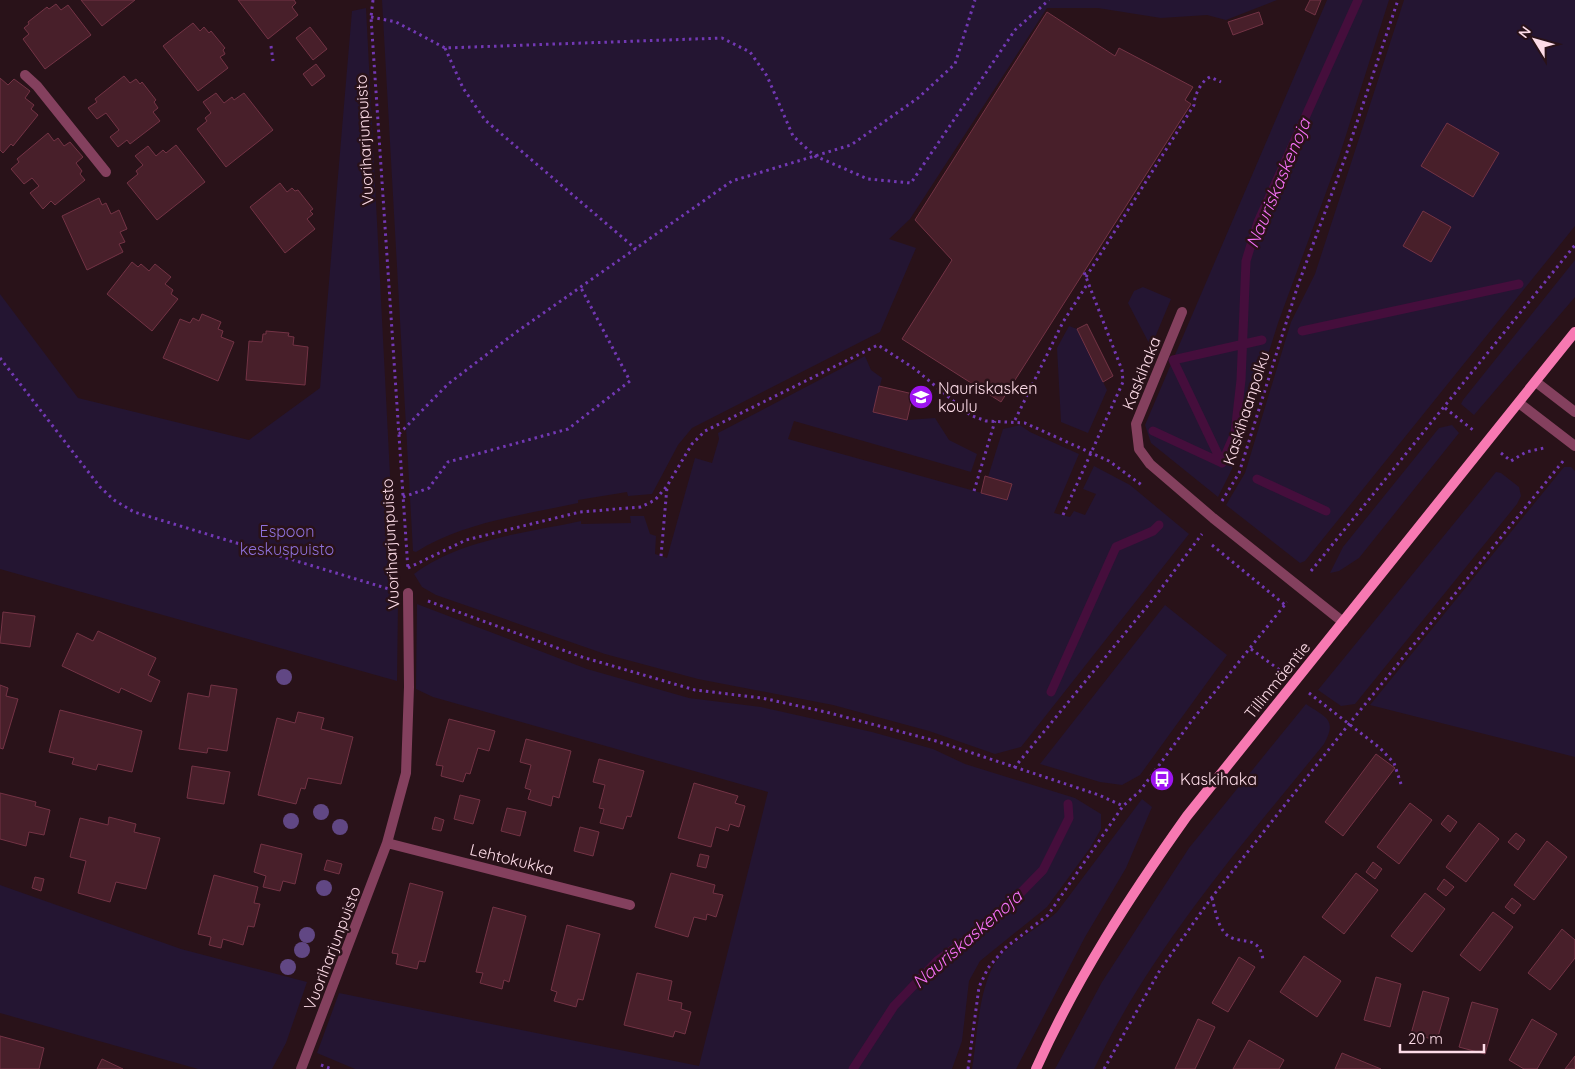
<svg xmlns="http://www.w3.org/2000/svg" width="1575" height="1069" font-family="Quicksand,sans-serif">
<rect width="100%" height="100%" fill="#291219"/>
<path fill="#241532" d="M382,0H1277L1226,20L1207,15L1161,18L1098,8H1047L910,219L889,239L916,248L880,332L692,428L678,445L652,494L628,496L627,492L578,500V503C524,515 464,522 416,552L413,551Z
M1327,0H1389L1339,157L1278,323L1232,469L1218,497L1151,443L1145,425Z
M1404,0H1575V226L1305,561L1300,563L1226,505L1245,473L1291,322L1315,274Z
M366,8L393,533L398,602L397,681L0,569V294L78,398L249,440L320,388L352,11Z
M1575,260V297L1474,415L1461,404L1463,400Z
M1143,287L1171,299L1151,347L1128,303L1134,291Z
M1069,326L1077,329L1107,390L1088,433L1061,422L1057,348Z
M865,356L871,370L882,378L873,412L907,420L935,418L949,440L977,454L971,472L794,421L788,439L1007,500L1012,484L988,477L1003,429L1020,425L1030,432L1079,454L1054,513L1070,517L1074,511L1085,515L1096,494L1083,489L1094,466L1130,485L1189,534L1021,747L995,754L929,731L833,705L698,679L605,654L436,595L422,587L414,574C460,539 526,533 581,521V524L631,523L630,516H644L650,534L656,536L655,554L667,558L695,458L712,463L719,439L718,433Z
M1452,425L1459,433L1359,558L1339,571L1330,573L1343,547L1439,428Z
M1564,467H1571L1575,471V757L1370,705Z
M1496,472L1501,473L1519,487L1521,496L1517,504L1355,704L1341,706L1318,690Z
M417,604L587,669L689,698L761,707L872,732L933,749L965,764L1075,798L1101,814V829L1090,848L1047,907L980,961L969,981L962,1041L952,1069H355L317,1053L339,993L699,1066L768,792L433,697L416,689Z
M1165,605L1227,655L1140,775L1122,785L1100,782L1040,764Z
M1306,704C1325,717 1338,719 1324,744C1241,846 1151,949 1094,1069H1055L1102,982L1189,848Z
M1142,799L1152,807L1126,868L1085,937L1016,1069H972C978,1035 978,976 1004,952C1020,937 1040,927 1057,912Z
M0,885L181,949L307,982L286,1043L272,1069H198L0,1013Z"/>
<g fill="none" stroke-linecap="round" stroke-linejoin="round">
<path stroke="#450e3c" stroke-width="9" d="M1302,331L1519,284
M1153,431L1222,463
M1222,463L1235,433L1241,380L1246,261L1258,222L1358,0
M1222,463L1173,360L1262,340
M1257,479L1326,511
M1051,692L1116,547L1153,531L1159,525
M853,1069L894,1006L937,961L995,919L1043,870L1069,818L1068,804"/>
</g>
<path fill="#481f2a" stroke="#733345" d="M81,0H135L102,26Z
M238,0H294L296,3L292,7L298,15L268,39Z
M1310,0H1321L1315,15L1305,10Z
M56,4L61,10L68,5L91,35L45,69L23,39L29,34L24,28L29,24L28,22L47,7L49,9Z
M1047,12L1115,56L1119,48L1193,87L1185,100L1191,104L1001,402L902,339L952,260L915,220Z
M1259,12L1263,24L1233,35L1228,22Z
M193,23L200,31L204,27L209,33L211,31L225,48L223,50L225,54L220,57L228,68L198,91L163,46Z
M310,27L327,49L313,60L296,38Z
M316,64L325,76L312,86L303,74Z
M124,76L130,83L136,79L140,84L142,82L156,100L154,102L158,108L153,112L160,121L130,144L127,140L118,147L110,137L119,130L106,113L97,119L88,108L97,102L95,99Z
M0,78L8,85L14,79L30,91L25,98L34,105L31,109L38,115L13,146L11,144L3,153L0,150Z
M216,93L224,103L232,97L234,100L244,93L273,130L226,167L197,129L207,121L205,118L211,113L203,102Z
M1447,123L1499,153L1473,197L1421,166Z
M48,133L54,141L58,138L64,146L70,142L83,157L76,163L82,171L80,174L85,180L55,205L51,201L43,209L30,193L39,186L32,178L24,184L11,169L19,162L17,159Z
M176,145L205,182L157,220L127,183L138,174L136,171L143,165L135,156L148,146L156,156L163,150L166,153Z
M280,183L287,192L292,188L295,191L298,190L313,209L310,211L313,214L307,219L315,229L285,253L250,207Z
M99,198L102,205L106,203L111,214L119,210L127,229L120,232L125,242L119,244L123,252L87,270L62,216Z
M1423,211L1451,227L1431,262L1403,246Z
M132,262L138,267L141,264L149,271L155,264L171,277L165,284L173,290L171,294L178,299L152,331L107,294Z
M202,314L221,322L218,329L223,331L221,337L234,342L218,381L163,358L180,319L190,323L193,318L199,321Z
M1087,324L1113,376L1103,382L1077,329Z
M266,331L289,333L288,336L294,337L293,345L308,347L305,385L246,380L249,341L262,342L263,334H266Z
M879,386L913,394L907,420L873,412Z
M985,476L1012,484L1007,500L981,493Z
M3,612L35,616L30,647L0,643Z
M98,631L156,658L148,675L160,681L151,702L121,688L119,693L62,666L77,633L93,641Z
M0,685L8,688L6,696L18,699L3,749L0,748Z
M211,685L237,689L227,751L208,748L207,753L179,749L188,693L209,697Z
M60,710L142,731L132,772L98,764L96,770L72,764L74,758L49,752Z
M298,712L324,718L321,729L353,737L341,784L308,778L305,789L301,788L296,804L258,795L277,718L295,723Z
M449,719L495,731L489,751L478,748L470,774L466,773L463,782L441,776L443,766L436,765Z
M526,739L571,751L559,798L553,796L551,806L528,799L531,790L525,788L531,765L520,762Z
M1376,754L1395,768L1343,836L1325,822Z
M599,759L644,771L631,817L627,816L623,829L600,823L604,809L599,808L605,785L593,782Z
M192,766L230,772L224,804L187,798Z
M694,783L738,796L735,803L745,806L739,827L730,824L728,831L716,827L711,847L678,838Z
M0,793L36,802L35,806L50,810L44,835L29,832L26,846L0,839Z
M460,795L480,800L473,824L454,819Z
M1410,803L1432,820L1399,864L1377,847Z
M507,808L526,812L520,836L501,831Z
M1448,815L1457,822L1450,832L1441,824Z
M109,817L136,824L134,832L160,838L146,889L116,882L110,902L78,893L86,861L70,857L80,818L108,825Z
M435,817L444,820L441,831L432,829Z
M1479,823L1499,839L1466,882L1446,867Z
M580,827L599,832L593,856L574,851Z
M1516,833L1525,840L1518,850L1508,842Z
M1547,841L1567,857L1534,900L1514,885Z
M261,844L302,854L295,884L283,881L280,891L263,887L266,876L254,872Z
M700,854L709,856L706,868L697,866Z
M327,860L342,864L339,874L324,870Z
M1373,862L1382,869L1375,879L1366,872Z
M671,873L715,885L713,893L723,895L716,917L707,914L706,920L694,917L688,937L655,927Z
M1356,873L1378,890L1344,934L1322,917Z
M214,875L258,887L254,903L260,904L254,927L248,926L243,945L223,939L221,948L209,945L211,937L198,934Z
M35,877L44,879L41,891L32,888Z
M1444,879L1454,887L1446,896L1437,889Z
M410,883L443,892L425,962L419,961L417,969L396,964L398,954L392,953Z
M1425,893L1445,909L1412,952L1391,936Z
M1512,898L1521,905L1514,914L1505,907Z
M493,907L526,916L509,982L504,980L502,989L480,983L483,973L476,972Z
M1493,912L1513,927L1480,971L1460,955Z
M567,925L600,934L583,1000L578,999L576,1007L554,1001L557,992L551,990Z
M1562,929L1575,940V958L1550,990L1528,973Z
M1304,956L1341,981L1317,1017L1280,992Z
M1239,957L1255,967L1228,1012L1212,1003Z
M637,973L672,981L668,1000L682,1003L681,1009L691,1012L685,1034L675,1031L673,1037L624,1025Z
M1376,977L1401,984L1390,1027L1364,1020Z
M1423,991L1449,998L1437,1040L1411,1034Z
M1472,1002L1498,1009L1485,1054L1459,1047Z
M1198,1019L1215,1027L1195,1069H1175Z
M1532,1019L1557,1034L1537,1069H1524L1509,1060Z
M0,1036L44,1048L39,1069H0Z
M1249,1040L1284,1060L1279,1069H1233Z
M1342,1053L1381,1069H1335Z
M1575,1056V1069H1565Z
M102,1059L123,1069H97Z"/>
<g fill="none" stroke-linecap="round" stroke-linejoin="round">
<path stroke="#7238b4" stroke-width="3" stroke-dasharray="2.5 4" stroke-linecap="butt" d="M373,0L371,17L408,570
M371,17L396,22L445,48L722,38L750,52L767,76L793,136L815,156L868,179L911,183L1015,30L1049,0
M271,46L273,61
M445,48L463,88L485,120L636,249
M1086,277L1194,105C1194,96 1201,81 1210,77L1221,82
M0,358L100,487L114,500L134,512L389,589
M1445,408L1473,430
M1015,420L1063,322L1088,283
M399,434L448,384L515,333L732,181L851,145L918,98L955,64L975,0
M1501,453L1511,461L1526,452L1544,448
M974,491L995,421
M403,497L429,488L448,462L568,429L630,381L581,288
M1222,501L1239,473L1298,285L1345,158L1398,0
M1063,515L1123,382L1122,370L1084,272
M1212,545L1285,605
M661,556L667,487
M408,568L466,540L580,512L641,507L655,500L667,486L692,444L705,431L878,345L915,369L970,415L986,421L1025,423L1109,461L1143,486
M1311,571L1575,245
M428,601L582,657L695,690L762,698L826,712L936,741L1099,795L1123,806
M1251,649L1281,671
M1309,693L1380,748L1394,763L1402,787
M1014,768L1154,598L1202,534
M1212,898C1215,909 1217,923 1224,932C1237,948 1259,931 1263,960
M321,1065L332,1069
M968,1069L979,987L988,968L1005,948L1048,915L1123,806L1140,791L1193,719L1287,602
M1104,1069L1160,970L1212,897L1349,724L1564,460"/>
<path stroke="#84405e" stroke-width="10" d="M25,75L37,86L106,172"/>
<path stroke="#84405e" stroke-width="10" d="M1182,312L1136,424L1139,449L1150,464L1213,518L1343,622
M1536,382L1575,412
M1519,403L1575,446
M387,843L630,905
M301,1069L387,843L406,773L409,687L408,593"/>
<path stroke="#f779b2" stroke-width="10" d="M1036,1069C1076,979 1130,896 1187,816L1575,332"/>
</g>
<g fill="#614784">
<circle cx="284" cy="677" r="8"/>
<circle cx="321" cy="812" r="8"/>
<circle cx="291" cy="821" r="8"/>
<circle cx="340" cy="827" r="8"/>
<circle cx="324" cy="888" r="8"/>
<circle cx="307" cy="935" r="8"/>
<circle cx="302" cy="950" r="8"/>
<circle cx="288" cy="967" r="8"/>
</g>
<defs>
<g id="school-disc" transform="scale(1.25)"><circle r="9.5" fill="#9e14f1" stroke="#291219"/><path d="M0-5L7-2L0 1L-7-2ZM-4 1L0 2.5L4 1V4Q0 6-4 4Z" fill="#fff"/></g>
<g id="bus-disc" transform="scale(1.25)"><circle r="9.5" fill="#9e14f1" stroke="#291219"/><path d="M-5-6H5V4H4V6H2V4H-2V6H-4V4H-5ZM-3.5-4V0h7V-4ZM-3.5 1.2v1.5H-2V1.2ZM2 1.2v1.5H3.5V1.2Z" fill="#fff"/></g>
</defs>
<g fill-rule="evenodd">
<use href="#school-disc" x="921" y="397"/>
<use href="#bus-disc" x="1162" y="779"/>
</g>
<g text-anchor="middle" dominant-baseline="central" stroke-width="5" stroke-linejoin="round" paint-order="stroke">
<g font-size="16" fill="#fddce8" stroke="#291219">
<text transform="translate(364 140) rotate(-93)">Vuoriharjunpuisto</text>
<text transform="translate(1141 373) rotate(-68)">Kaskihaka</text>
<text transform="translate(1246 408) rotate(-72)">Kaskihaanpolku</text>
<text transform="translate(390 544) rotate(-93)">Vuoriharjunpuisto</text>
<text transform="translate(1277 680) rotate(-51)">Tillinmäentie</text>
<text transform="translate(512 859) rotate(14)">Lehtokukka</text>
<text transform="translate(332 948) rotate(-69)">Vuoriharjunpuisto</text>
</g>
<g font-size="16" fill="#fddce8" stroke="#291219" text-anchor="start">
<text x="938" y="388">Nauriskasken<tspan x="938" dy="18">koulu</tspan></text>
<text x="1180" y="779">Kaskihaka</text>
</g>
<g font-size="16" fill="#8f72dc" stroke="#291219">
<text x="287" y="531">Espoon<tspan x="287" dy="18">keskuspuisto</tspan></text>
</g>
<g font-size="18" font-style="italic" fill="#f570f6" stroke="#291219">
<text transform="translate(1278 183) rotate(-67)">Nauriskaskenoja</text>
<text transform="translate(967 939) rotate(-41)">Nauriskaskenoja</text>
</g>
</g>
<g transform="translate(1535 40) rotate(307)" stroke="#291219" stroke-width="4" paint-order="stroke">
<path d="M0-4L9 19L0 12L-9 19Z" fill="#fddce8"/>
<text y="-8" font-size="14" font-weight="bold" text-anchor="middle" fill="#fddce8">N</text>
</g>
<path d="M1400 1044v8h84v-8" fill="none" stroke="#fddce8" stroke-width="2.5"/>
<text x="1408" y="1044" font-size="15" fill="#fddce8" stroke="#291219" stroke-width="4" paint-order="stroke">20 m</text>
</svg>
